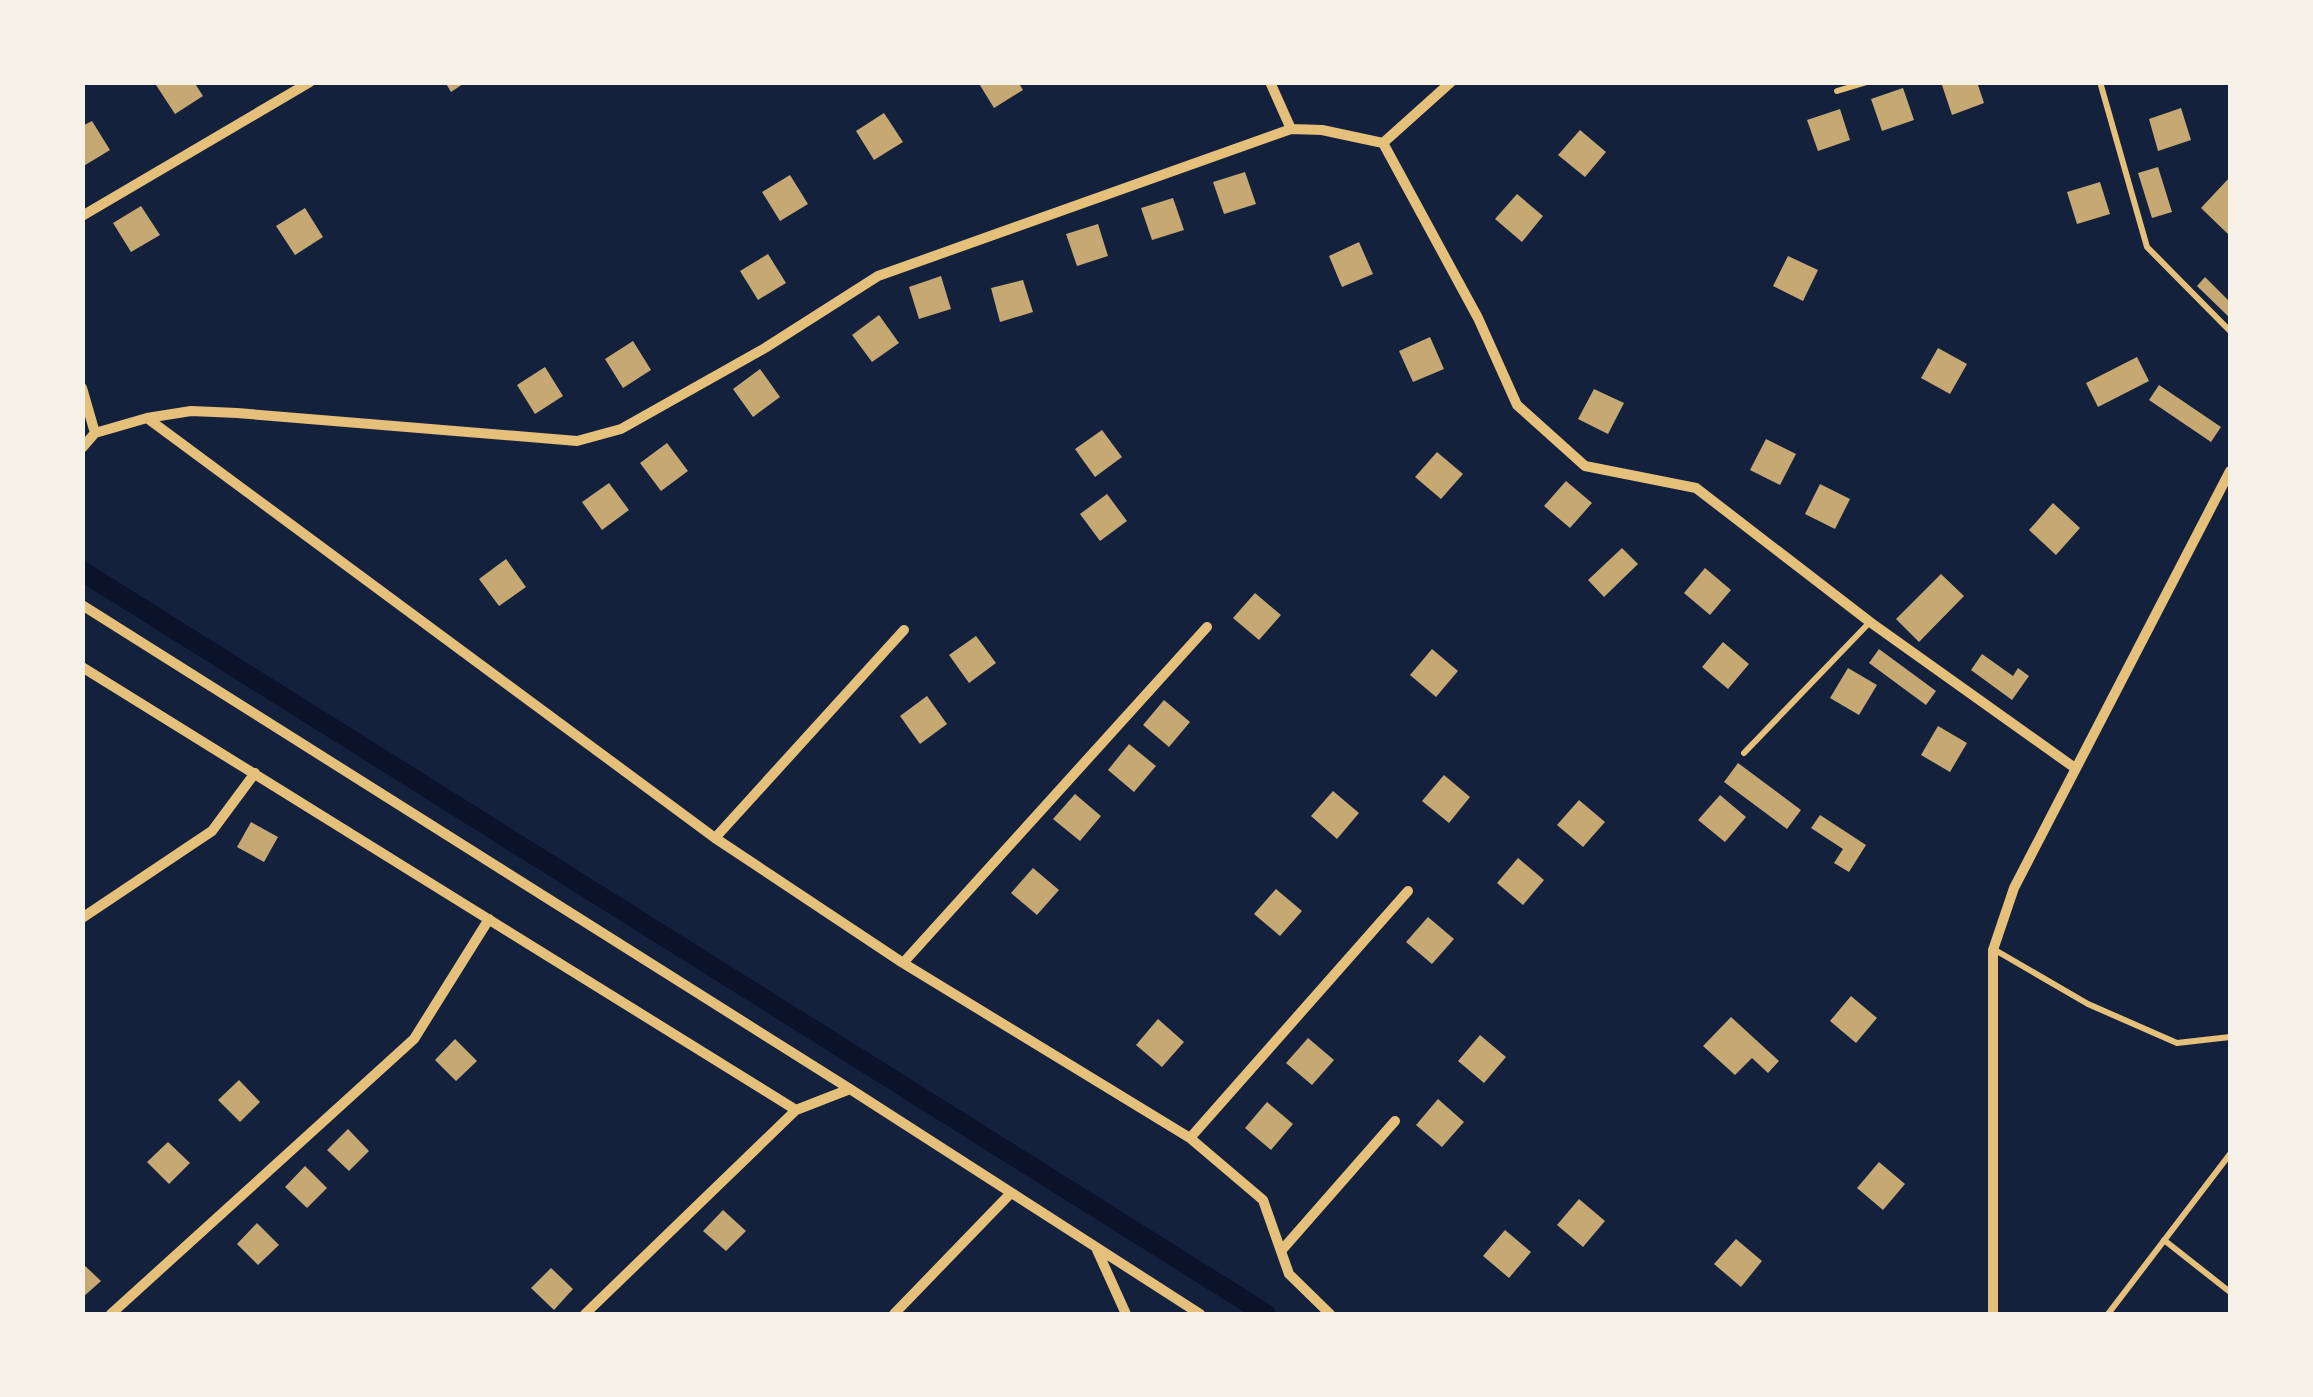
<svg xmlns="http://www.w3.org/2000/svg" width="2313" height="1397" font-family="'IBM Plex Sans',sans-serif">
<rect width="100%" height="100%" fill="#14213d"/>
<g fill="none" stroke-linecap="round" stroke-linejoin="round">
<path stroke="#0b132b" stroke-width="20" d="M82,571L1266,1314"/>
</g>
<path fill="#c6a872" d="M161,82H194L203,96L175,114L156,85Z
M445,82H466L451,92Z
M978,82H1018L1023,90L994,108Z
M1941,82H1977L1984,103L1952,115Z
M1903,88L1914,120L1882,131L1871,99Z
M2181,108L2191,140L2158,151L2149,119Z
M1840,109L1850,140L1818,151L1807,120Z
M884,113L903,142L874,160L856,131Z
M92,121L110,150L82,167V126Z
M1580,130L1606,152L1585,177L1558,155Z
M2158,167L2172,212L2152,218L2138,173Z
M1245,172L1256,204L1224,214L1213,182Z
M790,175L808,204L780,221L762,192Z
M2230,177V233L2229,235L2201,208Z
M2100,182L2110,214L2077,224L2067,192Z
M1517,194L1543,216L1522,242L1495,219Z
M1173,198L1184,230L1152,240L1141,208Z
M141,206L160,235L131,252L113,223Z
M305,208L323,237L295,255L276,226Z
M1098,224L1108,256L1077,266L1066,234Z
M1359,242L1373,274L1342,287L1329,256Z
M768,254L786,283L758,300L740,271Z
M1788,256L1818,270L1803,301L1773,286Z
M941,276L951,309L919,319L909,287Z
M2205,277L2230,302V318L2197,286Z
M1023,280L1033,312L1000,322L991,288Z
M879,315L899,343L872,362L852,335Z
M1430,337L1444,369L1413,382L1399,351Z
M633,341L651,370L623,388L605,359Z
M1938,348L1967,364L1950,394L1921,378Z
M2137,357L2149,381L2098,407L2086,383Z
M545,367L563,396L535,414L517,385Z
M760,369L780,397L753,417L733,389Z
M2159,385L2221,427L2211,442L2149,400Z
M1594,389L1624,403L1608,434L1578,419Z
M1102,430L1122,457L1095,477L1075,449Z
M1766,439L1796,454L1780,485L1750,470Z
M667,443L688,471L661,491L640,463Z
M1437,452L1463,474L1441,499L1415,477Z
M1566,481L1592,503L1570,528L1544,506Z
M609,483L629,510L602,530L582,502Z
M1820,484L1850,499L1835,529L1805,514Z
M1107,494L1127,521L1100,541L1080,514Z
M2053,503L2080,528L2056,555L2029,530Z
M1622,548L1638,564L1604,597L1588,580Z
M506,559L526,587L499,606L479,579Z
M1705,568L1731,590L1710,615L1684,593Z
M1941,574L1964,596L1919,642L1896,619Z
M1255,593L1281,615L1259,640L1233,618Z
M976,636L996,663L969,683L949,655Z
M1723,642L1749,664L1728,689L1702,667Z
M1432,649L1458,671L1436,697L1410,675Z
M1879,649L1936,691L1926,705L1869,663Z
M1982,654L2013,676L2018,668L2029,676L2012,700L1971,670Z
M1848,668L1877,685L1859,715L1830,698Z
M927,696L947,724L920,744L900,716Z
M1164,700L1190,722L1169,747L1143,725Z
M1938,726L1967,743L1950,772L1921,755Z
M1129,744L1156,766L1134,792L1108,770Z
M1738,763L1801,810L1787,829L1724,782Z
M1444,775L1470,797L1449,823L1422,801Z
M1333,791L1359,813L1337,839L1311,816Z
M1075,794L1101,816L1080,841L1053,819Z
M1720,795L1746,817L1725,842L1698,820Z
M1579,800L1605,822L1583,847L1557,825Z
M1820,815L1866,845L1849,872L1834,863L1843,849L1811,828Z
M251,822L278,837L264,862L237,847Z
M1518,858L1544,880L1523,905L1497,883Z
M1033,868L1059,890L1037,915L1011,893Z
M1276,889L1302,911L1280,936L1254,914Z
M1428,917L1454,939L1432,964L1406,942Z
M1851,996L1877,1018L1856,1043L1830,1021Z
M1731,1017L1779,1061L1768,1073L1752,1058L1735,1075L1703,1046Z
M1158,1019L1184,1042L1162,1067L1136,1045Z
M1480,1035L1506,1057L1484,1083L1458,1061Z
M1308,1038L1334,1060L1312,1085L1286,1063Z
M455,1039L477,1061L456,1081L435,1060Z
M239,1080L260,1102L240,1122L218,1100Z
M1438,1099L1464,1122L1442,1147L1416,1125Z
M1267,1102L1293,1124L1271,1150L1245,1128Z
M348,1129L369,1151L349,1171L327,1150Z
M168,1142L190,1163L169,1184L147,1162Z
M1879,1162L1905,1184L1883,1210L1857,1188Z
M305,1166L327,1188L307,1208L285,1187Z
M1579,1199L1605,1221L1583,1247L1557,1225Z
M723,1210L746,1231L726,1251L703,1231Z
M257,1223L279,1245L258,1265L237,1244Z
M1505,1230L1531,1252L1509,1278L1483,1256Z
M1736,1239L1762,1261L1741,1287L1714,1264Z
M82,1263L101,1281L82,1298Z
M551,1268L573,1289L554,1310L531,1288Z"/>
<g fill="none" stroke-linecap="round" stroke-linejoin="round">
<path stroke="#e5c07b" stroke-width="6" d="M2100,82L2147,247L2230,331
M1837,91L1867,82
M1744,753L1869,623
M1995,950L2088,1004L2177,1043L2230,1037
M2164,1240L2230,1292
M2108,1314L2230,1154"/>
<path stroke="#e5c07b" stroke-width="10" d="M1270,82L1291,129
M1383,143L1451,82
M82,216L310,82
M82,388L95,433L82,448
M147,418L715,838L903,963L1190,1138L1263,1200L1289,1274L1330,1314
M95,433L147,418L191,411L237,413L577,441L621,429L765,348L878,276L1291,129L1322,130L1383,143L1478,318L1517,405L1585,466L1696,488L1870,622L2075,768
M82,605L850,1089
M82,667L796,1110
M715,838L904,630
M82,918L212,831L255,773
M903,963L1207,627
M1190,1138L1408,891
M1097,1250L1126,1314
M1281,1251L1395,1121
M111,1314L414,1039L489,919
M585,1314L796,1110L850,1089L1200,1314
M894,1314L1010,1194
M1993,1314V950L2014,888L2230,471"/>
</g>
<rect width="2313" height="1397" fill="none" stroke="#f6f1e7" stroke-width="170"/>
</svg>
